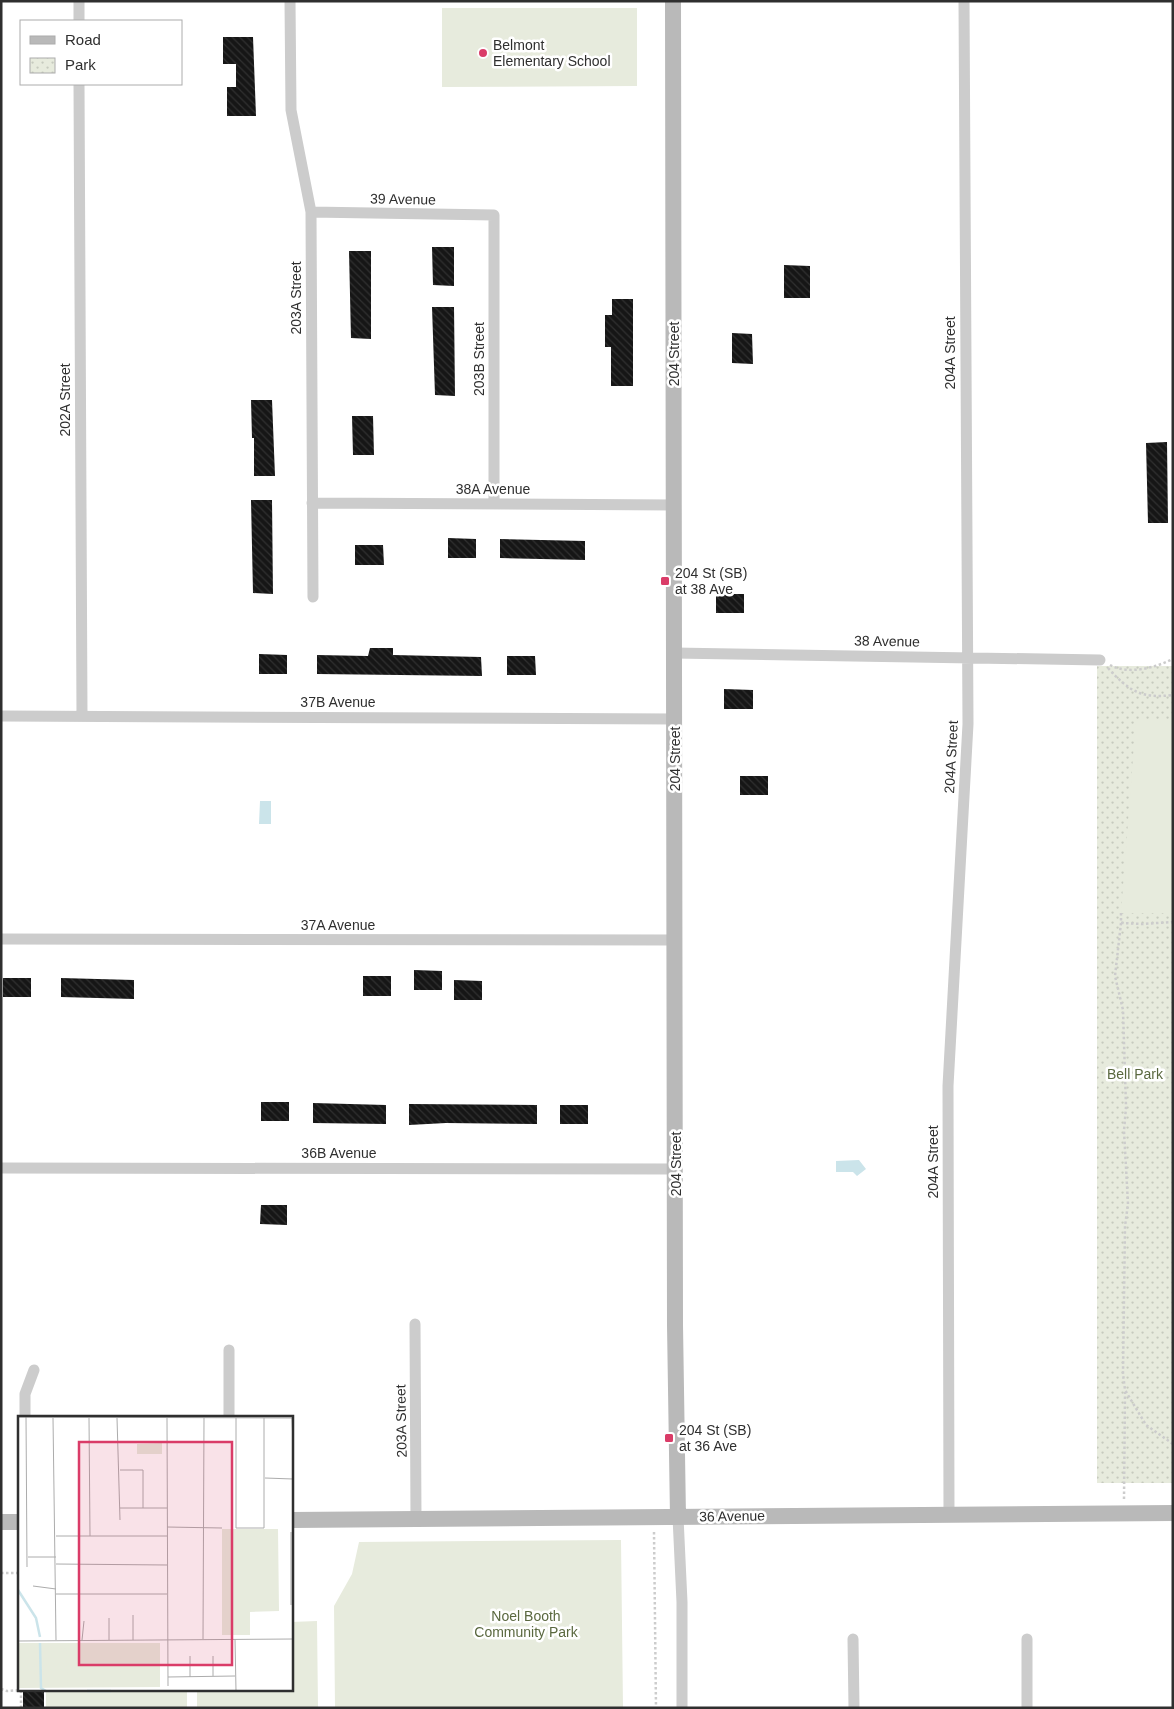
<svg xmlns="http://www.w3.org/2000/svg" width="1174" height="1709" font-family="Helvetica,sans-serif">
<defs>
<pattern id="park-dots" width="8" height="8" patternUnits="userSpaceOnUse" patternTransform="scale(1.25)"><rect width="8" height="8" fill="#e7ebdd"/><path d="M2 2h.1M6 6h.1" fill="none" stroke="#c6cabe" stroke-width="1.8" stroke-linecap="round"/></pattern>
<pattern id="building-back-hatch" width="6" height="6" patternUnits="userSpaceOnUse" patternTransform="scale(1.25)"><rect width="6" height="6" fill="#161616"/><path d="M-1 5l2 2M0 0l6 6M5-1l2 2" fill="none" stroke="#303030"/></pattern>
</defs>
<rect width="100%" height="100%" fill="#fff"/>
<path fill="url(#park-dots)" d="M1097,666H1173V1483H1097Z"/>
<path fill="#e7ebdd" d="M442,8H637V86L442,87Z
M1136,719H1173V913H1121Z
M621,1540L623,1708H335L334,1606L352,1574L359,1542Z
M317,1621L318,1708H197V1690H291V1622Z
M46,1690H187V1708H46Z"/>
<path fill="#cbe4ea" d="M260,801H271V824H259Z
M859,1160L866,1169L857,1176L853,1172H836V1161Z"/>
<path fill="url(#building-back-hatch)" d="M223,37H253L256,116H227V87H236V64H223Z
M432,247H454V286L433,285Z
M349,251H371V339L351,338Z
M784,265L810,266V298H784Z
M612,299H633V386H611V347H605V315H612Z
M432,307H454L455,396L435,395Z
M732,333L752,334L753,364L732,363Z
M251,400H272L275,476H254V438H252Z
M352,416H373L374,455H353Z
M1167,442L1168,523H1148L1146,443Z
M251,500H272L273,594L253,593Z
M448,538L476,539V558H448Z
M500,539L585,541V560L500,558Z
M355,545H383L384,565H355Z
M716,594H744V613H716Z
M370,648H393V655L481,657L482,676L317,674V655L368,656Z
M259,654L287,655V674H259Z
M507,656H535L536,675H507Z
M724,689L753,690V709H724Z
M740,776H768V795H740Z
M414,970L442,971V990H414Z
M363,976H391V996H363Z
M3,978H31V997H3Z
M61,978L134,980V999L61,997Z
M454,980L482,981V1000H454Z
M261,1102H289V1121H261Z
M313,1103L386,1105V1124L313,1123Z
M409,1104L537,1105V1124L446,1123L409,1125Z
M560,1105H588V1124H560Z
M261,1205H287V1225L260,1224Z
M23,1690H44V1708H23Z"/>
<g fill="none" stroke-linecap="round" stroke-linejoin="round">
<path stroke="#ccc" stroke-width="2.5" stroke-dasharray="2.5 2.5" stroke-linecap="butt" d="M1110,665C1129,675 1154,668 1173,659
M1108,668C1129,691 1141,699 1173,695
M1121,913V923L1142,924L1173,922
M1121,923L1115,976L1123,1010L1126,1107L1124,1131L1128,1204L1125,1226L1123,1374L1125,1390L1146,1425L1173,1444
M1124,1499L1125,1392
M654,1532L656,1708
M1,1573H19
M1,1689L7,1691L21,1690
M21,1708V1690"/>
<path stroke="#ccc" stroke-width="11" d="M79,1V21
M290,1L291,110L311,212L313,597
M79,84L82,716
M311,212L494,215V503
M312,503L674,505
M674,653L1100,660
M1,716L675,719
M1,939L675,940
M1,1168L676,1169
M415,1324L416,1519
M229,1350V1418
M25,1418V1394L34,1370
M949,1514L948,1086L968,724L964,1
M678,1517L682,1602V1708
M853,1639L854,1708
M1027,1639V1708"/>
<path stroke="#b9b9b9" stroke-width="16" d="M673,1L675,1325L678,1517
M291,1520L1173,1513
M1,1522H19"/>
</g>
<g fill="#da3c68" stroke="#fff" stroke-width="2">
<circle cx="483" cy="53" r="5"/>
<rect x="660" y="576" width="10" height="10" rx="2.5"/>
<rect x="664" y="1433" width="10" height="10" rx="2.5"/>
</g>
<g text-anchor="middle" dominant-baseline="central" stroke-width="5" stroke-linejoin="round" paint-order="stroke">
<g font-size="14" fill="#2f2f2f" stroke="#fff" text-anchor="start">
<text x="493" y="45">Belmont<tspan x="493" dy="16">Elementary School</tspan></text>
<text x="675" y="573">204 St (SB)<tspan x="675" dy="16">at 38 Ave</tspan></text>
<text x="679" y="1430">204 St (SB)<tspan x="679" dy="16">at 36 Ave</tspan></text>
</g>
<g font-size="14" fill="#2f2f2f" stroke="#fff">
<text transform="translate(403 199) rotate(1)">39 Avenue</text>
<text transform="translate(296 298) rotate(-90)">203A Street</text>
<text transform="translate(950 353) rotate(-90)">204A Street</text>
<text transform="translate(674 354) rotate(-90)">204 Street</text>
<text transform="translate(479 359) rotate(-90)">203B Street</text>
<text transform="translate(65 400) rotate(-90)">202A Street</text>
<text x="493" y="489">38A Avenue</text>
<text transform="translate(887 641) rotate(1)">38 Avenue</text>
<text x="338" y="702">37B Avenue</text>
<text transform="translate(951 757) rotate(-87)">204A Street</text>
<text transform="translate(675 759) rotate(-90)">204 Street</text>
<text x="338" y="925">37A Avenue</text>
<text x="339" y="1153">36B Avenue</text>
<text transform="translate(933 1162) rotate(-90)">204A Street</text>
<text transform="translate(676 1164) rotate(-90)">204 Street</text>
<text transform="translate(401 1421) rotate(-91)">203A Street</text>
<text transform="translate(732 1516) rotate(-1)">36 Avenue</text>
</g>
<g font-size="14" fill="#5a683f" stroke="#fff">
<text x="1135" y="1074">Bell Park</text>
<text x="526" y="1616">Noel Booth<tspan x="526" dy="16">Community Park</tspan></text>
</g>
</g>
<g transform="translate(18 1416)">
<rect width="275" height="275" fill="#fff"/>
<path d="M204,113H260L261,195L232,196V219H204ZM0,227H142V271L0,272Z" fill="#e7ebdd"/>
<path d="M144,27V38H119V28ZM209,120H237L257,127V145H207ZM108,227H142V267H105V235ZM0,228H16L17,271H0ZM29,231L48,233L50,271H32L26,268L25,235ZM87,237H102L103,266H87ZM67,239L85,240L86,269L67,268Z" fill="#e7ebdd"/>
<path fill="none" stroke="#cbe4ea" stroke-width="2.5" d="M0,174L18,202L22,221M22,227L23,272L28,275M69,275H93"/>
<path fill="none" stroke="#acacac" stroke-width="1" d="M8,0L9,151M0,1L275,2M35,2L38,224M71,2L72,120M99,2L102,104M149,2L150,270M218,2V112H246V2M274,2L275,28M102,54H125V92M247,62L275,63M102,92H149M149,111L204,112M273,116V189M38,120H149M10,141H38M38,148L149,149M15,170L38,173M38,178H149M115,199V224M91,202V224M185,223L186,2M217,223L218,275M64,224L66,205M0,225L275,223M172,240V261M195,240V260M150,261L217,260"/>
<path fill="#da3c68" fill-opacity="0.15" stroke="#da3c68" stroke-width="2.5" d="M61,26H214V249H61Z"/>
<rect width="275" height="275" fill="none" stroke="#2f2f2f" stroke-width="2.5"/>
</g>
<rect width="1174" height="1709" fill="none" stroke="#2f2f2f" stroke-width="5"/>
<rect x="20" y="20" width="162" height="65" fill="#ffffff" stroke="#acacac"/>
<rect x="30" y="36" width="25" height="8" fill="#b9b9b9" stroke="#acacac"/>
<text x="65" y="45" font-size="15" fill="#2f2f2f">Road</text>
<rect x="30" y="58" width="25" height="15" fill="url(#park-dots)" stroke="#acacac"/>
<text x="65" y="70" font-size="15" fill="#2f2f2f">Park</text>
</svg>
